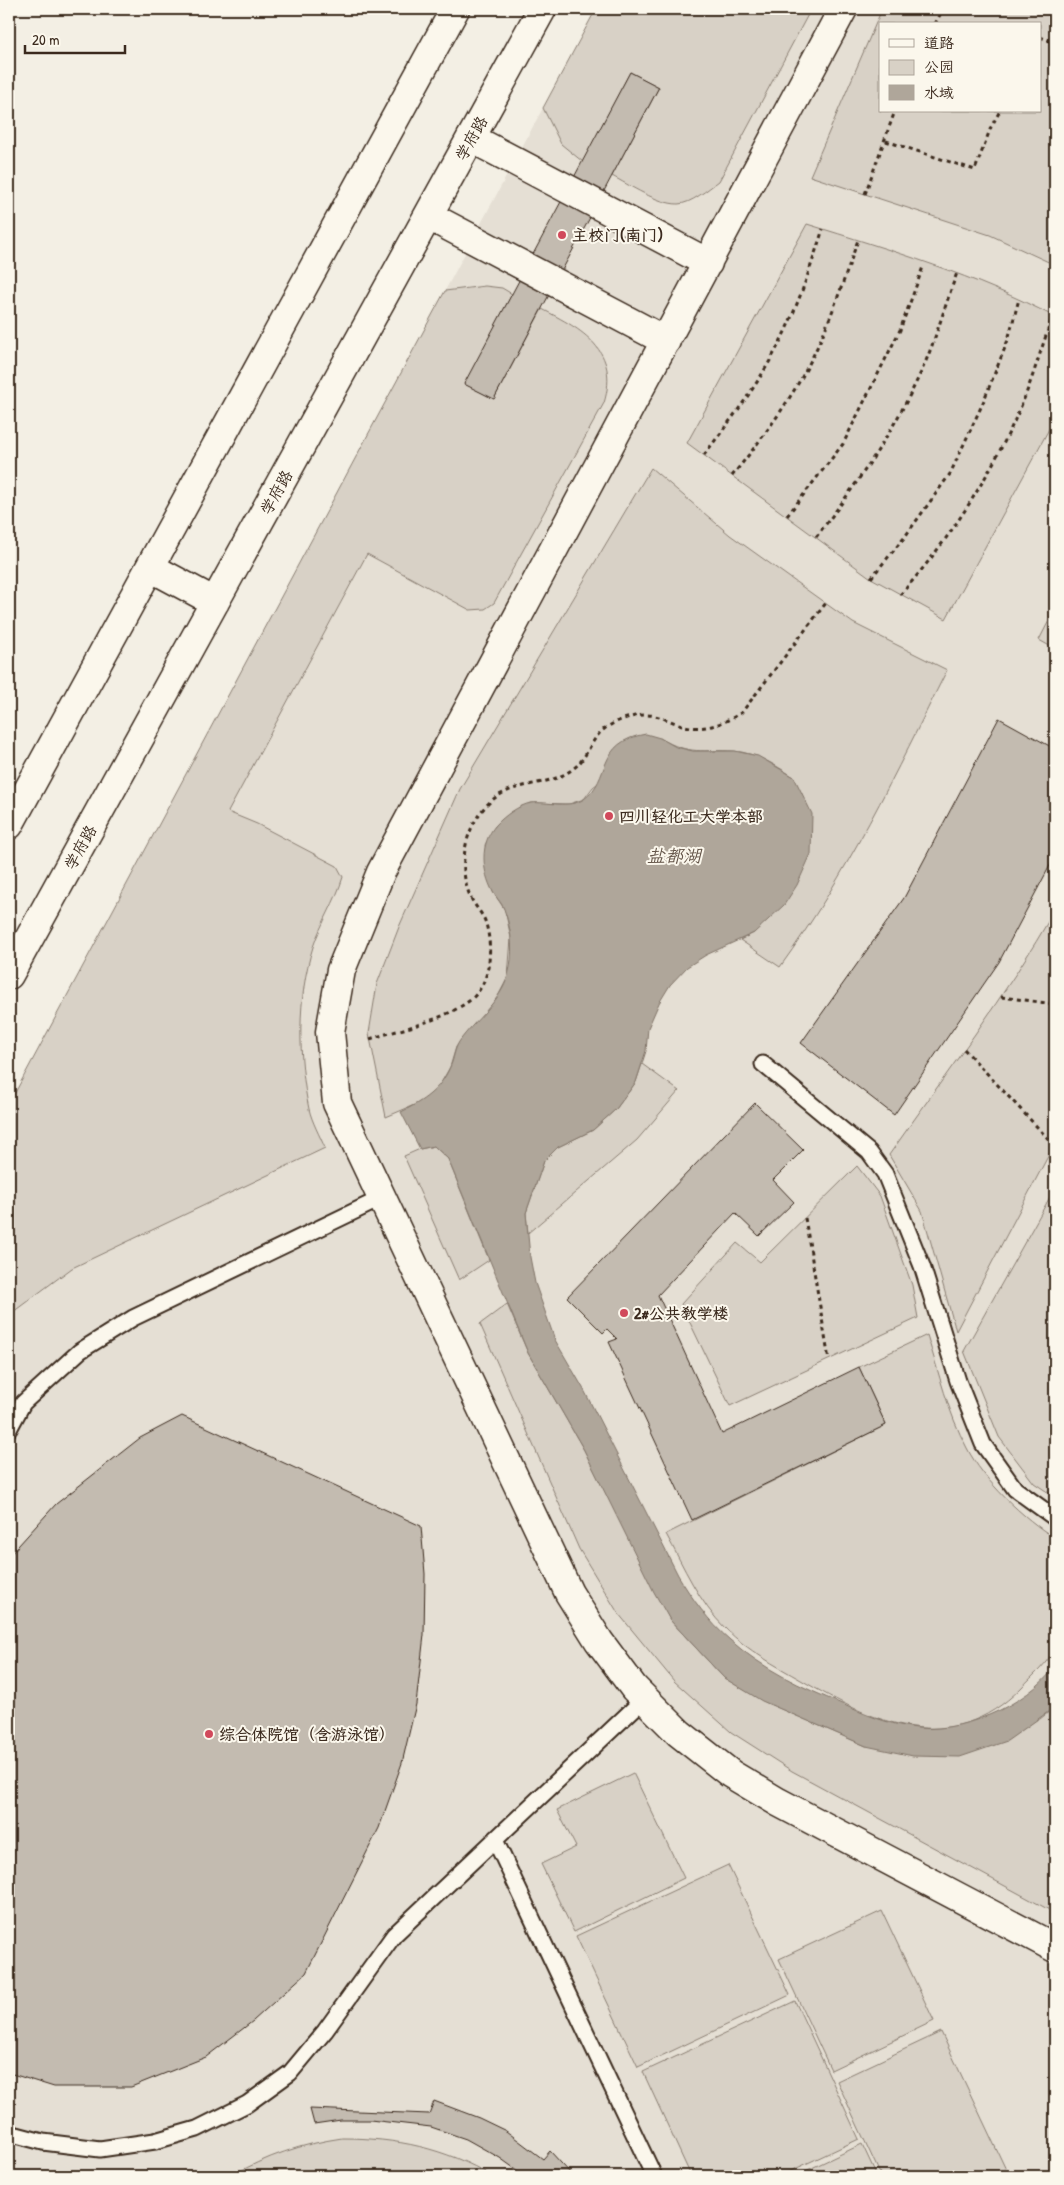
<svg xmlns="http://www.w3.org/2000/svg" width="1064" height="2185" font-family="'Patrick Hand','LXGW WenKai TC',sans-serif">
<rect width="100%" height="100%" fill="#f3efe4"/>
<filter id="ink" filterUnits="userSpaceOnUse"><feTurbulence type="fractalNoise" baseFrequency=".02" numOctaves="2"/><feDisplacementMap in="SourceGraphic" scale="10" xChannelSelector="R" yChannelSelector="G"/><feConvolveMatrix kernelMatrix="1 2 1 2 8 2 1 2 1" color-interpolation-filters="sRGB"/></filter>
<g filter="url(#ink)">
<path fill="#e5dfd4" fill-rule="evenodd" d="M596,9H1055V2176H9V1104ZM880,24H1040V111H880Z"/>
<path fill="#d8d1c6" stroke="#8a7e72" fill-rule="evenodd" d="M596,9H811L719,181C708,189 691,204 678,204C658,204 629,185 612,176L659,87L630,72L583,162L561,144L543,108Z
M882,9H1055V265L990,235L810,176ZM880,24H1040V111H880Z
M807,224C891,250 977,276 1055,317V418L946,619L871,578L687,443Z
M485,286L502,288L512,294L465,384L494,399L542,309C583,330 620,350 604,403L494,603L485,609L470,610L367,554L228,812L257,824L337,866L343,877C336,901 321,923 313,947C297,997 298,1058 309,1109C312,1122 320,1136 325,1148L72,1268L9,1315V1104L445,291Z
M651,468L730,535L853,623L947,670C896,772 847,875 780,967L740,940L754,933L794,777C775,765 757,753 734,751C703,749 690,756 660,738L593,787L584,799L569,804L530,803L510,813L495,826L485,845L493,892L505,910L511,938L508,977L497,998L456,1047L450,1067L437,1090L421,1102L386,1117L369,1033L377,984L399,927L460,789Z
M1055,609V649L1039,640Z
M1055,910V1143L956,1331L922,1211L889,1155C946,1074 1006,995 1055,910Z
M642,1064L679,1091L637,1140L528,1233L526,1213L544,1161L558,1147L593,1130L616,1109L636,1082Z
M434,1146L448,1159L489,1260L459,1280L404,1156L420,1149Z
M857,1166L880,1196L912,1285L918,1318L730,1406L681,1304L737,1243L760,1262Z
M1055,1188V1497L1034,1483L999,1437L964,1351Z
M507,1304L528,1353L584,1450L670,1620L724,1678L767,1703L866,1746L1040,1719L1055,1707V1913L792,1771L731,1732L674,1681L618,1613L579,1549L480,1324Z
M927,1335C939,1373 948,1413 967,1448C983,1480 1024,1519 1055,1538C1055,1566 1055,1593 1055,1621C1055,1629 1057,1640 1055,1647C1049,1663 1032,1676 1021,1688C950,1759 875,1723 801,1680C775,1665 748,1651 726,1629C699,1603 684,1567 666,1534L886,1425L859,1367Z
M633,1773L684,1878L574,1932L541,1864L576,1847L557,1810Z
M728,1865L790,1995L638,2067L576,1936Z
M882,1911L934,2021L831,2070L779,1959Z
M795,2001L859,2139L780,2176H691L643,2072Z
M941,2032L1009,2176H881L837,2081Z
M342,2138C396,2138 445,2148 492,2176H231C267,2156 301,2144 342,2138Z
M862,2144L877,2176H795Z"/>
<path fill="#afa69a" stroke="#817468" d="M646,734L660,738L676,747L693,751H735L758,756L794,777L812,814L811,854L797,885L784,905L754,933L706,955L687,967L670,985L659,1003L648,1028L646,1051L636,1082L616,1109L593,1130L558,1147L544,1161L526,1213L530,1257L535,1283L555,1340L583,1388L678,1575C692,1599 709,1622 730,1640C763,1669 801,1687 842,1704C864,1714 886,1723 910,1727C958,1736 1027,1705 1055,1667V1707L1007,1741L960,1757L913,1756L866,1746L762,1701L724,1678L670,1620L654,1592L584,1450L528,1353L448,1159L434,1146L420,1149L401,1112C423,1101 440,1090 450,1067C454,1059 454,1050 459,1042C474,1020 501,1002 508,975C514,955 512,931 505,912C503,904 497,899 493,892C482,871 479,844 496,825C504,816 519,805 531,803C548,801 568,809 584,799C612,779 595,742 646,734Z"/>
<path fill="#c3bbb0" stroke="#3b2a1e" d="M630,72L659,87L494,399L464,384Z
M999,718L1055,749V856L999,962L894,1115L801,1043L904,898Z
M755,1103L803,1150L773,1180L794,1202L759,1236L735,1213L658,1295L722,1434L859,1367L886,1425L692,1520L609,1342L617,1339L607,1329L603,1333L567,1297Z
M182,1416L421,1526L425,1574L424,1635L416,1704L402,1763L379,1828L306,1973L253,2021L206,2057L131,2087H54L9,2073V1556L56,1504L140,1438Z
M434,2101L479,2118L506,2131L543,2159L550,2151L573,2176H525L500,2158L466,2139L431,2127L370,2120H341L314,2124L310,2109L429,2114Z"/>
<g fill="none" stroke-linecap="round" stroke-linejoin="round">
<g stroke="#3b2a1e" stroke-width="19">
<path id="service" d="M763,1064L869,1152L885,1174L922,1266L958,1381L983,1444L1015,1489L1055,1518
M9,1429L23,1403L80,1351L133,1318L382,1198
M495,1840L654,2176
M9,2133L43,2142L100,2149L155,2141L197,2129L247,2104L290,2073L325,2031L394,1935L644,1699"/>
</g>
<g stroke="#3b2a1e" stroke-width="31">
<path id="minor" d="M843,9L381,872L341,970L330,1032L337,1103L569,1593L599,1641L634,1688L679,1733L731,1774L778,1802L1055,1948
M471,138L708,263
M429,216L666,341"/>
</g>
<g stroke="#3b2a1e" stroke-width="31">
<path id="secondary" d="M150,567L215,602
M9,825L455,9
M9,975L542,9"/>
</g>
<path stroke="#3b2a1e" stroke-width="3" stroke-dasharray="4 4" stroke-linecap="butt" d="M935,24L943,9
M1040,37L1055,43
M886,141L975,170L991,127L1000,111
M865,194L895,111
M704,455C726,426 749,397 768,364C793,322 808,275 823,229
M732,476C756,446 780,415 799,382C825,338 841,288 858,240
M787,516L843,444L900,330L923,267
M816,537C857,484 894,431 922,370C936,339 945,305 957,273
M871,578L904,538L950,474L982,405L1008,340L1019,299
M900,595C948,542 989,478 1018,413C1032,382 1041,348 1053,316
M1001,997L1055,1004
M370,1039C403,1028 440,1022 469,1001C491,985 493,948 486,924C484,915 475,907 471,898C456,867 465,824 491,801C515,780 550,788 574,768C586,759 589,745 598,735C605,726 621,719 631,717C653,711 662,719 682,725C703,732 724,724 742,712L826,603
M964,1049L1054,1145
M805,1218L829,1360"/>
<use href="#service" stroke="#fbf7ec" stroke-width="15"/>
<use href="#minor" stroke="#fbf7ec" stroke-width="28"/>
<use href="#secondary" stroke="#fbf7ec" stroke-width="28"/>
</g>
</g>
<g fill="#d1495b" stroke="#fbf7ec" stroke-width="2">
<circle cx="562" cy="235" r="5"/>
<circle cx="609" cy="816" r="5"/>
<circle cx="624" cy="1313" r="5"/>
<circle cx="209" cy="1734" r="5"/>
</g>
<g text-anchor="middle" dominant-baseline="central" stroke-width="4" stroke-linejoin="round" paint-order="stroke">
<g font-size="16" fill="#3b2a1e" stroke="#fbf7ec">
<text transform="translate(471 138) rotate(-61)">学府路</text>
<text transform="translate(276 492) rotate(-61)">学府路</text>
<text transform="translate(80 847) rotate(-61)">学府路</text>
</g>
<g font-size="16" font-weight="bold" fill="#3b2a1e" stroke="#fbf7ec" text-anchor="start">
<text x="572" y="235">主校门(南门)</text>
<text x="619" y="816">四川轻化工大学本部</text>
<text x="634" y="1313">2#公共教学楼</text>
<text x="219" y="1734">综合体院馆（含游泳馆）</text>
</g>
<g font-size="18" font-style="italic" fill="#645549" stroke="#fbf7ec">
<text x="674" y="855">盐都湖</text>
</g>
</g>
<rect width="1064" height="2185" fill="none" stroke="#fbf7ec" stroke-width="30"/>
<rect x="15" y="15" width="1034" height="2155" fill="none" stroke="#3b2a1e" stroke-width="2" filter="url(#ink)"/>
<rect x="879" y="22" width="162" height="90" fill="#fbf7ec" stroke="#aea59a"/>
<rect x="889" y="39" width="25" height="8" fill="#fbf7ec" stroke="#aea59a"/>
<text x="924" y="48" font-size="15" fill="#3b2a1e">道路</text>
<rect x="889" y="60" width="25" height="15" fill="#d8d1c6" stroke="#aea59a"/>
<text x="924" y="72" font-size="15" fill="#3b2a1e">公园</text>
<rect x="889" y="85" width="25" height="15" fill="#afa69a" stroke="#aea59a"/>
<text x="924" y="98" font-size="15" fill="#3b2a1e">水域</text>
<path d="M25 45v8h100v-8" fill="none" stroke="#3b2a1e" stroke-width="2.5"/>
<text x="32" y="45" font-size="15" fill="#3b2a1e" stroke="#fbf7ec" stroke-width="4" paint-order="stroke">20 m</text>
</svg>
